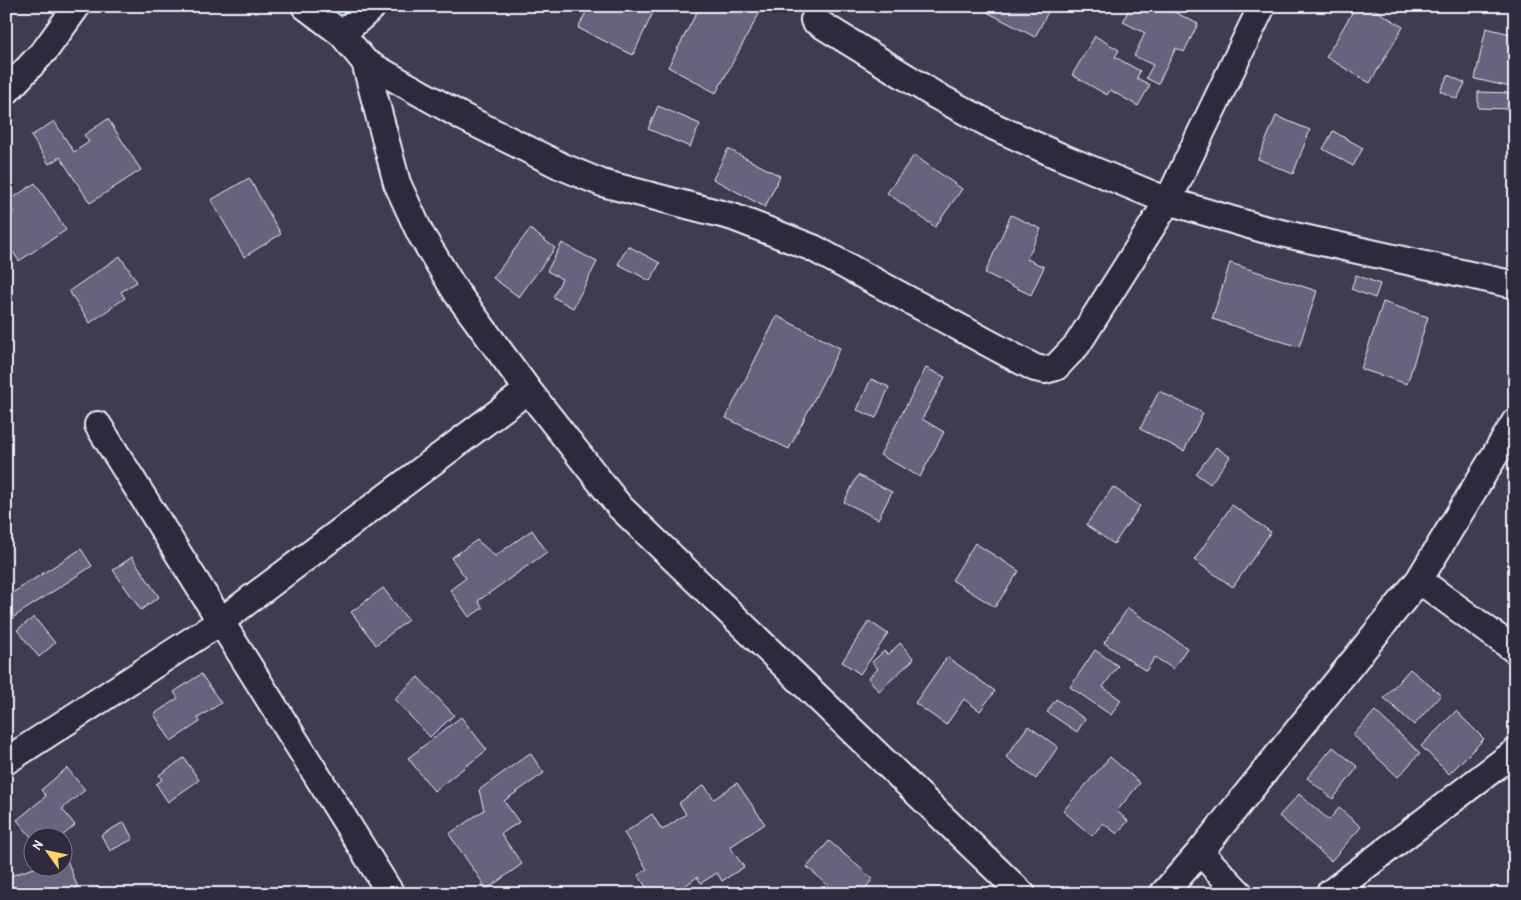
<svg xmlns="http://www.w3.org/2000/svg" width="1521" height="900" font-family="'Patrick Hand',sans-serif">
<rect width="100%" height="100%" fill="#403b50"/>
<filter id="ink" filterUnits="userSpaceOnUse"><feTurbulence type="fractalNoise" baseFrequency=".02" numOctaves="2"/><feDisplacementMap in="SourceGraphic" scale="10" xChannelSelector="R" yChannelSelector="G"/><feConvolveMatrix kernelMatrix="1 2 1 2 8 2 1 2 1" color-interpolation-filters="sRGB"/></filter>
<g filter="url(#ink)">
<path fill="#66647e" stroke="#e8f1f8" d="M589,6H656L633,55L578,28Z
M700,6H749L760,12L716,93L668,67Z
M980,6H1051L1035,37L979,8Z
M1130,6H1142L1155,13L1159,6H1163L1198,24L1184,52L1176,48L1158,84L1146,78L1153,65L1134,56L1145,33L1123,22Z
M1356,6H1369L1403,27L1370,83L1326,57Z
M1486,28L1515,35V88L1475,79Z
M1095,36L1119,50L1115,57L1140,71L1137,78L1150,85L1138,106L1110,90L1107,95L1072,75Z
M1448,75L1465,83L1457,99L1440,91Z
M1478,92L1511,93L1510,109L1478,108Z
M658,106L700,124L690,147L648,129Z
M1276,116L1310,130L1293,174L1258,159Z
M108,119L141,170L90,203L60,157L49,164L31,136L54,121L74,152L89,142L84,135Z
M1333,131L1363,148L1353,166L1323,149Z
M728,149L780,176L765,207L713,179Z
M914,155L962,189L935,227L887,193Z
M249,178L281,234L244,257L211,200Z
M35,183L66,230L19,261L6,241V217L14,212L7,202Z
M1011,215L1041,229L1027,259L1044,267L1031,295L985,273Z
M530,229L555,248L519,297L493,278Z
M562,243L597,262L573,308L553,297L562,279L547,271Z
M628,246L660,263L650,281L618,264Z
M120,256L137,282L121,292L125,298L90,323L69,291Z
M1230,263L1317,291L1299,347L1212,319Z
M1356,275L1380,284L1375,298L1351,289Z
M1383,302L1428,317L1407,384L1361,369Z
M777,316L840,348L789,449L726,418Z
M926,368L945,377L922,419L944,432L920,477L880,455Z
M871,379L889,387L876,418L857,410Z
M1159,391L1203,413L1184,451L1140,429Z
M1216,447L1230,457L1210,484L1196,474Z
M858,475L892,492L878,519L844,502Z
M1113,487L1140,506L1114,544L1086,525Z
M1232,505L1271,532L1233,587L1194,560Z
M532,530L547,552L478,601L483,608L469,617L450,590L466,578L451,558L477,540L495,556Z
M975,543L1019,571L995,607L952,580Z
M81,549L92,566L6,622V597Z
M132,557L159,597L141,610L113,570Z
M383,588L408,620L376,645L351,612Z
M1128,608L1187,648L1173,669L1155,657L1146,671L1104,643Z
M34,617L55,643L39,657L17,630Z
M869,621L888,634L860,674L842,662Z
M900,643L914,659L879,691L868,678L878,669L872,662L884,651L888,655Z
M1095,650L1118,666L1103,687L1121,700L1111,715L1070,687Z
M947,657L995,691L980,711L964,699L946,725L915,703Z
M1410,669L1441,695L1414,725L1384,698Z
M201,674L221,703L198,718L200,722L171,741L154,714L178,698L174,692Z
M418,677L454,715L430,737L394,699Z
M1056,699L1085,719L1077,732L1047,712Z
M1375,711L1420,753L1398,777L1353,735Z
M1456,711L1484,739L1449,774L1421,746Z
M461,717L487,750L434,791L408,758Z
M1028,726L1058,747L1036,779L1006,757Z
M1333,747L1358,767L1333,799L1307,778Z
M530,753L544,773L504,801L519,822L501,834L522,864L487,889L449,834L484,810L479,790Z
M1110,757L1140,783L1117,811L1128,821L1117,834L1103,823L1092,836L1063,811Z
M184,758L199,780L168,802L156,784L162,780L159,775Z
M67,768L85,790L62,809L75,825L60,838H32L17,820L46,796L41,790Z
M737,783L765,824L730,847L744,867L722,881L717,873L701,883L697,877L674,894H651L638,875L647,869L624,833L652,814L662,830L686,814L679,803L704,785L714,799Z
M1299,794L1329,820L1339,808L1361,827L1331,861L1279,816Z
M124,822L133,839L110,851L101,835Z
M829,841L873,879L860,894H838L807,867Z
M65,855L78,888L64,894H14L7,877L34,868H62V856Z
M733,887L738,894H725Z"/>
<g fill="none" stroke-linecap="round" stroke-linejoin="round">
<g stroke="#e8f1f8" stroke-width="30">
<path id="minor" d="M305,6L342,34L365,62L397,183L420,233L456,292L528,390L620,507L1022,894
M814,20L935,95L995,127L1059,156L1168,201L1263,229L1515,285
M342,34L373,6
M365,62L463,117L561,166L602,183L733,217L813,248L1016,358L1035,368L1045,370L1056,367L1077,345L1168,201L1262,6
M6,92L46,49L77,6
M98,425L391,894
M1419,580L1515,650
M6,761L220,622L528,390
M1200,852L1240,894
M1163,894L1200,852L1419,580L1515,422
M1329,894L1515,752"/>
</g>
<use href="#minor" stroke="#2f2a3d" stroke-width="26"/>
</g>
</g>
<rect width="1521" height="900" fill="none" stroke="#2f2a3d" stroke-width="25"/>
<rect x="12" y="12" width="1496" height="875" fill="none" stroke="#e8f1f8" stroke-width="2" filter="url(#ink)"/>
<g transform="translate(48 852) rotate(303)"><circle r="24" fill="#2f2a3d" stroke="#797a88"/>
<path d="M0-4L9 19L0 12L-9 19Z" fill="#ffd166"/>
<text y="-8" font-size="14" font-weight="bold" text-anchor="middle" fill="#e8f1f8">N</text>
</g>
</svg>
